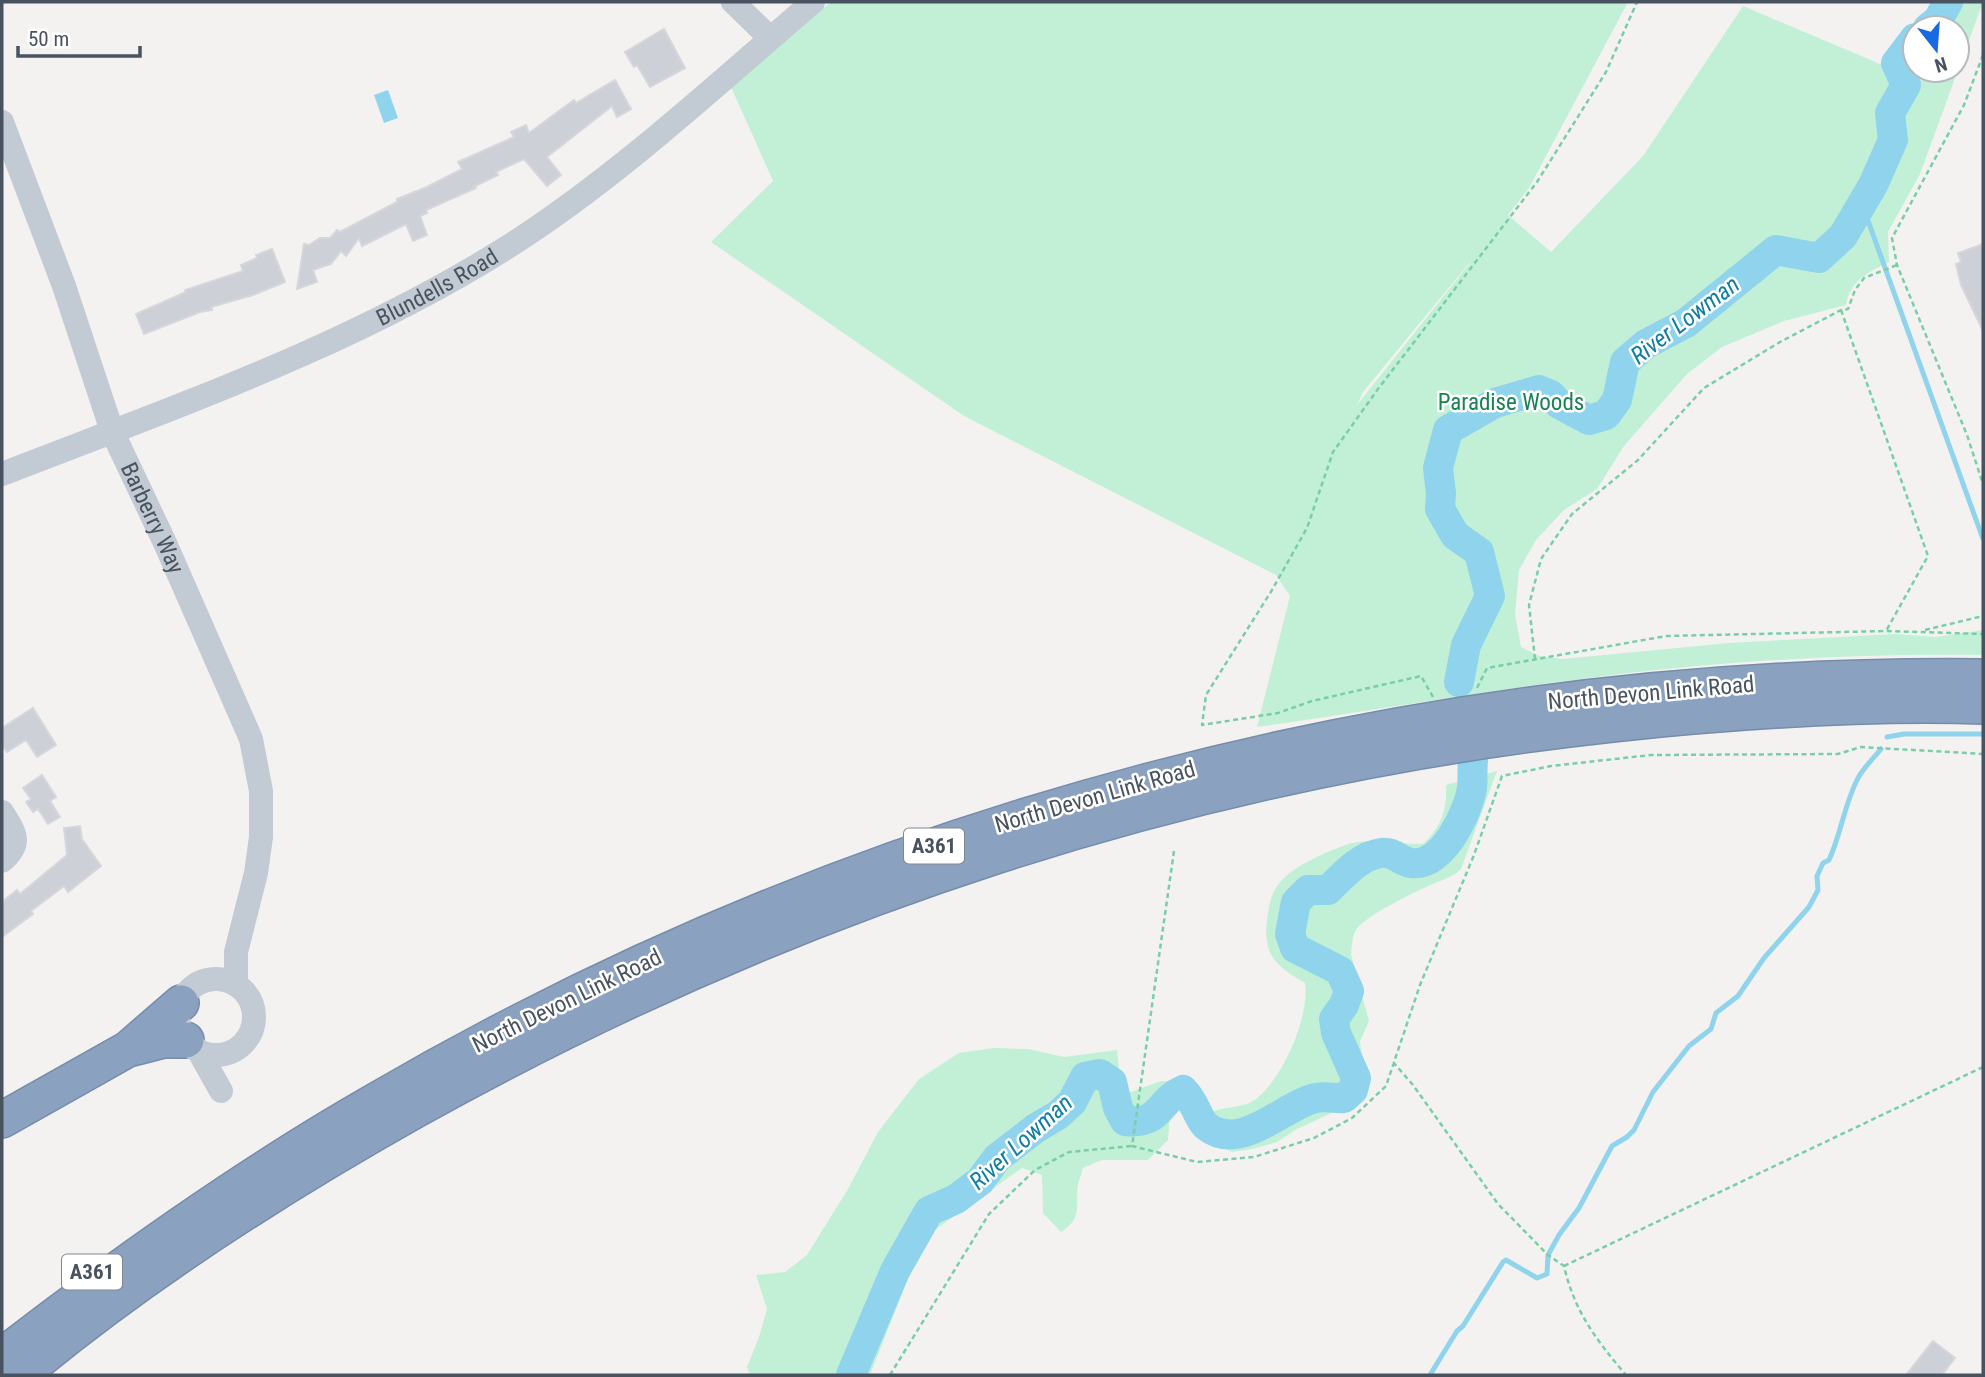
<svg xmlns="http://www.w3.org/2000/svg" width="1985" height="1377" font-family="'Roboto Condensed',sans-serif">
<rect width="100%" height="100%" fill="#f4f2f1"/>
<path fill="#c1f0d6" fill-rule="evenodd" d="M831,2H1628L1529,188L1508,215L1551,252L1643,156L1743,6L1887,67L1915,32V70H1957V28H1918L1939,2H1983L1920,174L1888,232L1889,262C1869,272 1850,280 1846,305L1784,321L1722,347L1687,374L1624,446L1597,489L1564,510L1536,540L1519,570L1515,614L1521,647L1540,656L1562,659L1729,643L1896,634L1936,637L1983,630V655C1877,654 1772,658 1666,669C1529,683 1393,708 1257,727L1290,596L1276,575L964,416L711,242L773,181L731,87ZM1470,262V263L1357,405L1363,392Z
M1497,771L1461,869C1450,879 1438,881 1426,887C1407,896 1372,913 1358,927C1352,934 1352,945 1351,954L1369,1021L1360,1041L1364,1072L1361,1090L1347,1106L1297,1129L1277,1142L1252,1149L1232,1152L1192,1131L1190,1123C1198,1119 1206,1113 1214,1111C1228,1106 1244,1108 1256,1099C1283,1078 1310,1016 1305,983C1275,966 1263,954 1267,920C1269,904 1271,892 1282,880C1296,865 1328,851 1348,844C1372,837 1398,844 1423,844C1441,827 1447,811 1446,785Z
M993,1048L1028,1049L1064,1057L1117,1050L1120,1080L1128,1093L1161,1081H1168L1170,1113L1168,1140L1148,1160H1102L1083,1168C1082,1173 1079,1179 1078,1185C1075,1207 1083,1218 1061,1232L1043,1213L1042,1175L1022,1168L936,1229L915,1261L870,1375H750L747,1367L759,1337L767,1309L756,1275L785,1272L807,1255L848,1189L878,1132L919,1079L959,1053Z"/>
<path fill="#8fd4ec" d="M388,90L398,118L384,123L374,95Z"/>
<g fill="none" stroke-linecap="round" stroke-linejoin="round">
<path stroke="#8fd4ec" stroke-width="5" d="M1862,204L1983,539
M1887,737L1904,734H1983
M1430,1375L1457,1331L1463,1326L1503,1262L1506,1260L1537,1278L1547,1274L1548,1255L1559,1235L1579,1208L1612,1146L1627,1137L1634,1130L1653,1092L1689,1046L1711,1029L1716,1013L1738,996L1764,958L1809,907L1818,890L1817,876L1823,863L1829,860C1841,834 1844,806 1857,780C1862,769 1873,759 1881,749"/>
<path stroke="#8fd4ec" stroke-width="30" d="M1928,28L1938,20L1948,2
M1459,682L1466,645L1490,596L1479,552L1455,535L1440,509L1441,493L1438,468L1448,430L1495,403L1539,390L1551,395L1559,404L1589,420L1606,415L1617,400L1625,362L1646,344L1686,323L1776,250L1819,258L1843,236L1873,185L1893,140L1890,113L1906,85L1896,63L1915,38
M851,1375L895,1271L929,1211L956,1199L980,1181L997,1158L1036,1128L1058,1115L1072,1102L1085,1077L1100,1074L1112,1082L1118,1108L1125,1121C1162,1125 1157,1101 1183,1090C1195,1101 1198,1119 1206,1126C1240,1153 1281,1108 1312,1099C1323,1095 1333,1099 1344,1098L1353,1090L1356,1078L1336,1033L1334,1019L1344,1005L1349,991L1340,971L1295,948L1290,934L1296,902L1308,890H1328C1344,875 1359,856 1381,853C1394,851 1399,861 1411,863C1442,868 1468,813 1472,788C1473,779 1472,769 1473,761"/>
</g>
<path fill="#cdd0d7" stroke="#d5d7dd" stroke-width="2" d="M664,29L685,68L650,87L637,65L634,67L625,52Z
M615,80L631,109L617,117L612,106L547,157L561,175L547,186L524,159L496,172L498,175L475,186L476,188L426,210L427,213L420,216L427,235L413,241L406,224L362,246L359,238L346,256L341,251L331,264L313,270L317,282L297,289L304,244L309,245L320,238H330L337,230L340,232L397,202V199L427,187L462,169L458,162L514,137L511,132L526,125L529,133L574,100L576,103Z
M1983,244V331L1961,285L1956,264L1961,262L1958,253Z
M272,249L285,282L253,295L211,307L212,310L200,312L144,334L136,314L186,292L185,290L243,271L241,265L257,258L256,255Z
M33,708L56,745L37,757L26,740L7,752L2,745V728Z
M42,775L56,797L50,801L60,817L48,824L38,809L33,812L26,802L31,799L23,788Z
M80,826L82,839L101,866L68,892L64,886L31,911L33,914L2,937V902L17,890L20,894L67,855L64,828Z
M1933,1341L1955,1358L1942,1375H1906Z"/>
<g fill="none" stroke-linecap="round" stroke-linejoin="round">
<g stroke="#758cab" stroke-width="38">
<path id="highway" d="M128,1049L163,1040H186
M2,1120L128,1049L181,1003
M2,1356C121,1264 243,1177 374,1102C860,818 1421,671 1983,677
M21,1375C143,1273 278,1187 417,1109C788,902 1189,770 1612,724C1735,711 1859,702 1983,706"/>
</g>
<path stroke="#79cea8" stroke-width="2.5" stroke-dasharray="5 3.5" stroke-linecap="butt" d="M1983,55L1964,105L1892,238L1897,265L1967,435L1983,484
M1841,310L1928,556L1886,631
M1925,630L1983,616
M1535,659L1529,605L1541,559L1572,514L1638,460L1704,388L1780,342L1841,310L1848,309L1855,290L1864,278L1897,265
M1477,688L1487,668L1666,636L1886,631L1983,634
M1433,697L1421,676L1312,701L1278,713L1202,725L1206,695L1272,590L1307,528L1333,452L1378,389L1537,182L1606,72L1637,2
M1174,851L1132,1146L1197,1162L1254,1157L1314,1138L1352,1118L1386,1086L1420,985L1474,855L1502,776L1551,766L1651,755L1838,754L1861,747L1983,754
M1393,1062L1413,1085L1498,1204L1548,1255L1564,1266C1574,1311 1597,1341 1626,1375
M1564,1266L1983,1067
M890,1375L989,1214L1035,1170L1069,1152L1132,1146"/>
<g stroke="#c2cbd3" stroke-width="24">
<path d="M733,2L770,38"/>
<path id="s1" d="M2,122L64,286L112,431L165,543L251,739L261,791V837L256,873L236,952V984"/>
<path id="s2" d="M2,474C177,406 357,344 517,241C623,172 717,84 813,2"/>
<path d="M2,812C15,833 23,843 2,861"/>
<circle cx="216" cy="1017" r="38"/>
<path d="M198,1050L221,1091"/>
</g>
<use href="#highway" stroke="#8aa1bf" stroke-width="35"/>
</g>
<g text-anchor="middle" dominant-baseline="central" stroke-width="5" stroke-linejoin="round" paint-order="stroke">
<g fill="#fff" stroke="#80878f" stroke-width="2">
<rect x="904" y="828.5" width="60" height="35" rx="5"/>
<rect x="62" y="1254.5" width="60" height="35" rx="5"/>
</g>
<g font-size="21" font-weight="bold" fill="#49535f">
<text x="934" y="846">A361</text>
<text x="92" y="1272">A361</text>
</g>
<g font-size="23" fill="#49535f" stroke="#fff">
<text stroke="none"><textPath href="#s2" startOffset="474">Blundells Road</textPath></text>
<text stroke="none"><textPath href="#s1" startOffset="424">Barberry Way</textPath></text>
<text transform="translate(1651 693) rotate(-5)">North Devon Link Road</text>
<text transform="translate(1095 797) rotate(-16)">North Devon Link Road</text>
<text transform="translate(567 1001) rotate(-26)">North Devon Link Road</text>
</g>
<g font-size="23" fill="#188252" stroke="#fff">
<text x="1511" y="402">Paradise Woods</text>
</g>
<g font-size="24" font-style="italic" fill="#0e7ea5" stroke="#fff">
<text transform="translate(1685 320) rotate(-37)">River Lowman</text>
<text transform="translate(1021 1142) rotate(-42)">River Lowman</text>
</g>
</g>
<rect width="1985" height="1377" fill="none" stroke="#49535f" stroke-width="7"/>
<g transform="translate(1936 49) rotate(163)"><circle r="33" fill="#ffffff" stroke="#b6babf" stroke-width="2"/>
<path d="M0-5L12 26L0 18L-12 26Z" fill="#1b68e4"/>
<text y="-10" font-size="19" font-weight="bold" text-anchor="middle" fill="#49535f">N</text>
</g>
<path d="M18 46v10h122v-10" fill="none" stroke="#49535f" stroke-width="3.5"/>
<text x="28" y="46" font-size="21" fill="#49535f" stroke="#ffffff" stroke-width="5" paint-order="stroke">50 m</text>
</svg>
